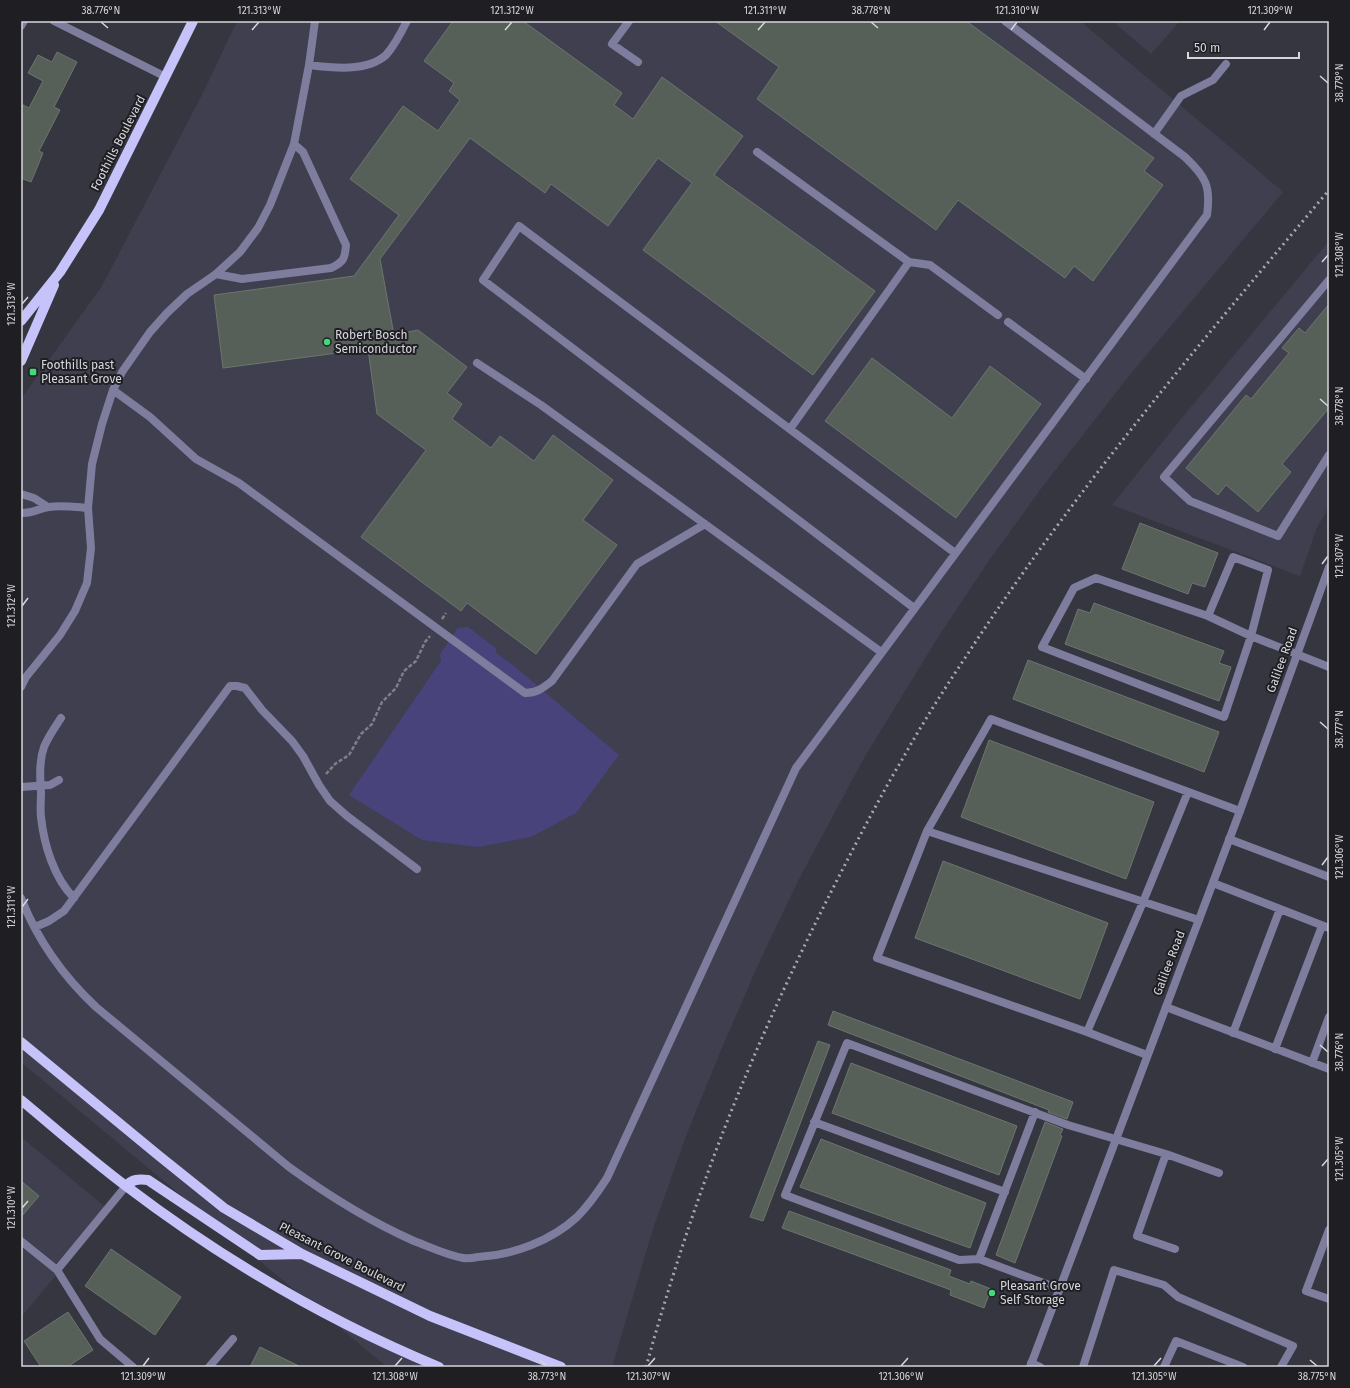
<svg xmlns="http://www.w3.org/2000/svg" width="1350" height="1388" font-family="'Fira Sans',sans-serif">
<rect width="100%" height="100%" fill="#363641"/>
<path fill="#3f3f50" d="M237,21H1080L1281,190L1280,191L1283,192L1129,376L1043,486L988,562L937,639L864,758L798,881L758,965L721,1050L686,1136L653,1229L612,1367H387L21,1062V399L102,286L203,93Z
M1112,21H1180L1151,54Z
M1329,241V506L1316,530L1300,576L1112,505L1181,419Z
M21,1137L110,1211L21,1317Z"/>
<path fill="#49437c" d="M468,627L496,648V653L514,666L619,755L576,813L531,837L478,847L422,840L349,795L441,661L440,654L458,628Z"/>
<path fill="#566058" stroke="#6b766d" d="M453,21H523L622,93L614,105L633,119L662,77L743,136L714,175L875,291L813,375L643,250L692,183L658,158L608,226L551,184L545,193L470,138L380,259L394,335L418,330L467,367L447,393L462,404L452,419L491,448L500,436L534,461L553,435L613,480L583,520L617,545L536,654L467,603L461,611L361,537L426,450L377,414L368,349L223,368L214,295L354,276L399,215L350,179L403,106L438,131L460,100L449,91L454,83L424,61Z
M715,21H966L1154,158L1144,171L1163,185L1093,281L1074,266L1065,278L958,200L936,230L757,99L779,67Z
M57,52L77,62L54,107L60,110L39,151L43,153L31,182L21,178V104L29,108L43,81L28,73L38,55L52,62Z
M1329,304V408L1282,464L1291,472L1258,512L1226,485L1218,495L1186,468L1246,395L1251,399L1289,353L1282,348L1299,328L1305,333Z
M872,358L952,418L990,366L1041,404L956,518L825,421Z
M1140,523L1218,553L1205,587L1192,583L1188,594L1122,569Z
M1094,603L1224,651L1219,663L1231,667L1219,701L1065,644L1078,609L1090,613Z
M1028,660L1219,732L1204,772L1013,699Z
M989,740L1154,802L1126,879L961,817Z
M943,861L1108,923L1080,999L915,938Z
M833,1011L1073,1102L1067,1119L1048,1112L1049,1110L828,1025Z
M818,1041L830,1045L763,1221L750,1217Z
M851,1063L1017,1126L999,1175L832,1113Z
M1045,1122L1063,1129L1060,1135L1062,1136L1015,1263L996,1255Z
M821,1139L986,1203L970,1248L800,1187Z
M21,1181L39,1196L21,1217Z
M789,1211L951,1270L949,1276L970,1284L971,1281L991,1289L984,1308L950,1295L951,1290L782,1228Z
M111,1249L181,1297L155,1335L85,1286Z
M68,1312L93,1350L67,1367H41L24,1341Z
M260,1347L301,1367H250Z"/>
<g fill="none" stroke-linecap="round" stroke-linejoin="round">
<path stroke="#7f7f88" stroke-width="2.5" stroke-dasharray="4 2" stroke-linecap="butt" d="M442,619L446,613
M326,774L335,764L349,755L361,734L372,724L382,702L396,688L404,671L416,661L425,642L430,636"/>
<path stroke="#7e7d9e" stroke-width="8" d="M629,21L612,44L638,62
M309,65C333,68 367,72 386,55C395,45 401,33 407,21
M1154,134L1181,96L1213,80L1226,64
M757,152L909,262L790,429
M909,262L930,265L998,315
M216,274L242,279L331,268C344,262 345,258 346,245L303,152L294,144
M1329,280L1164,477L1190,501L1278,536L1329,455
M1008,322L1086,379
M477,363L541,405L881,652
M113,390L150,417L196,459L239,483L525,693C537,693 543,688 552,681L637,564L705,524
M21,494L34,498L48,507
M21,513C34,514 38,508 49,507C62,505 75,507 88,508
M914,608L483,280L519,226L955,553
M1208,616L1233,557L1268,570L1251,636L1224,717L1042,647L1074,588L1096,578L1208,616L1251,636L1329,667
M21,687L26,677L60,635L75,611L87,583L91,548L88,508L92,464L102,424L113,390L122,372L150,332L167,313L187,294L216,274L240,252L258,228L270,205L294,144L309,65L315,21
M61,718C55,727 48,737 44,747C39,761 40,778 41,793C41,801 40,809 41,817C44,845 54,878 74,898
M21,787L50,785L59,780
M927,831L877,958L1087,1032
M1229,839L1329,877
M1213,883L1329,928
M21,898C37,939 64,977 96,1007L289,1167C329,1196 369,1221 414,1241C430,1247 446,1255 463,1258C468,1259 473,1258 478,1257C513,1255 551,1241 577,1217C589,1205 598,1192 607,1178L796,768L1207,215C1211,186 1206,177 1185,157L1005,21
M1199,920L927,831L991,719L1240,811
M35,927L49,921L64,911L230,686H237L245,688L262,710L292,741L303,756L319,785L330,801L347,816L417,869
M1166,1007L1329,1069
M1233,1033L1280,909
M1275,1049L1322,926
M1147,1055L1087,1032L1143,902L1188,792
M1312,1063L1329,1017
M814,1122L1005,1192
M1166,1154L1219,1173
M1329,1230L1306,1291L1329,1299
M21,1241L57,1270L100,1339L133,1367
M979,1259L1035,1112
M57,1270L126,1186
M1060,1289L979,1259L959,1260L785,1195L847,1043L1068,1125L1166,1154L1137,1236L1175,1249
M1031,1363L1040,1367
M209,1367L233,1339
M1083,1367L1114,1270L1164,1285L1178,1297L1293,1346L1281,1367
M1164,1367L1176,1341L1243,1367"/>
<path stroke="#7e7d9e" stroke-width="8" d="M54,21L166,77
M21,26L24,21
M1030,1367L1240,811L1329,567"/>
<path stroke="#c5c3fa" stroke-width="10" d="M21,321L60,272L99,210L193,21
M21,361L54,285
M21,1042L158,1155L224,1208L302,1254L430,1316L561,1367
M21,1100C56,1129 90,1159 126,1186C222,1259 328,1321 439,1367
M126,1186C132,1179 139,1179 148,1180L260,1255L302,1254"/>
<path stroke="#a8a8b0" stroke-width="3" stroke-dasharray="2 4" stroke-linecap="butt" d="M646,1367C673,1270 705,1173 744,1080C776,1003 812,928 850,855C867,822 884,790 903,758C922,724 943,691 965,658C1073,492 1202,341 1329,190"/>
</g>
<path fill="none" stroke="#d6d6dd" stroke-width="1.5" d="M101,22L108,28M871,22L878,28M252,30L259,22M505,30L512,22M758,30L765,22M1011,30L1017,22M1264,30L1270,22M1320,76L1328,83M1322,262L1328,255M22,304L28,297M1320,399L1328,406M1322,564L1328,556M22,606L28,598M1320,722L1328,729M1322,865L1328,857M22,907L28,899M1320,1045L1328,1052M1322,1166L1328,1159M22,1208L28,1201M540,1360L547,1366M1310,1360L1317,1366M143,1366L149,1358M395,1366L402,1358M648,1366L655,1358M901,1366L908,1358M1154,1366L1161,1358"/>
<g fill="#46d77a" stroke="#1e1e23" stroke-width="1.5">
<circle cx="327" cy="342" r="4"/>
<rect x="29" y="368" width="8" height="8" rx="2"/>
<circle cx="992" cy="1293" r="4"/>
</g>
<g text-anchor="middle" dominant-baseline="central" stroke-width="4" stroke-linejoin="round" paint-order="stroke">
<g font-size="12" fill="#d6d6dd" stroke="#1e1e23">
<text transform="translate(118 143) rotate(-63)">Foothills Boulevard</text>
<text transform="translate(1282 660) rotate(-70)">Galilee Road</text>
<text transform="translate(1169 963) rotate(-69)">Galilee Road</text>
<text transform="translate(342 1257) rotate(27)">Pleasant Grove Boulevard</text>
</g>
<g font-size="12" fill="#d6d6dd" stroke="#1e1e23" text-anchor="start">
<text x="335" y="335">Robert Bosch<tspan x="335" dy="14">Semiconductor</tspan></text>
<text x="41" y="365">Foothills past<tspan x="41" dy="14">Pleasant Grove</tspan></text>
<text x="1000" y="1286">Pleasant Grove<tspan x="1000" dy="14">Self Storage</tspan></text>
</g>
</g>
<rect width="1350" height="1388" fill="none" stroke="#1e1e23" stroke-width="44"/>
<path d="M1188 52v6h111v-6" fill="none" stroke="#d6d6dd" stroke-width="2"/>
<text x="1194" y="52" font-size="12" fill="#d6d6dd" stroke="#1e1e23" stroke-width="3" paint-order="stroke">50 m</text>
<rect x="22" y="22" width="1306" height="1344" fill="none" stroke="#d6d6dd" stroke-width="1.5"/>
<g font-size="10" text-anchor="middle" fill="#d6d6dd">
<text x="101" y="14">38.776°N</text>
<text x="259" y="14">121.313°W</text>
<text x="512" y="14">121.312°W</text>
<text x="765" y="14">121.311°W</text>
<text x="871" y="14">38.778°N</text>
<text x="1017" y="14">121.310°W</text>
<text x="1270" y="14">121.309°W</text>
<text transform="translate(1339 83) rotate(-90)" y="4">38.779°N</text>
<text transform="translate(1339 255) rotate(-90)" y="4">121.308°W</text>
<text transform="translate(11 304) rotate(-90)" y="4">121.313°W</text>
<text transform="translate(1339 406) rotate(-90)" y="4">38.778°N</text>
<text transform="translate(1339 556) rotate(-90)" y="4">121.307°W</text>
<text transform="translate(11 606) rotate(-90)" y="4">121.312°W</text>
<text transform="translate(1339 729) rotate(-90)" y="4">38.777°N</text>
<text transform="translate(1339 857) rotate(-90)" y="4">121.306°W</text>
<text transform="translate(11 907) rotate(-90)" y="4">121.311°W</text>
<text transform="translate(1339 1052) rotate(-90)" y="4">38.776°N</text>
<text transform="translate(1339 1159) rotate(-90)" y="4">121.305°W</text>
<text transform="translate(11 1208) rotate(-90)" y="4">121.310°W</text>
<text x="143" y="1380">121.309°W</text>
<text x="395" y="1380">121.308°W</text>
<text x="547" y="1380">38.773°N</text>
<text x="648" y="1380">121.307°W</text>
<text x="901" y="1380">121.306°W</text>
<text x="1154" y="1380">121.305°W</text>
<text x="1317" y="1380">38.775°N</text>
</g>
</svg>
